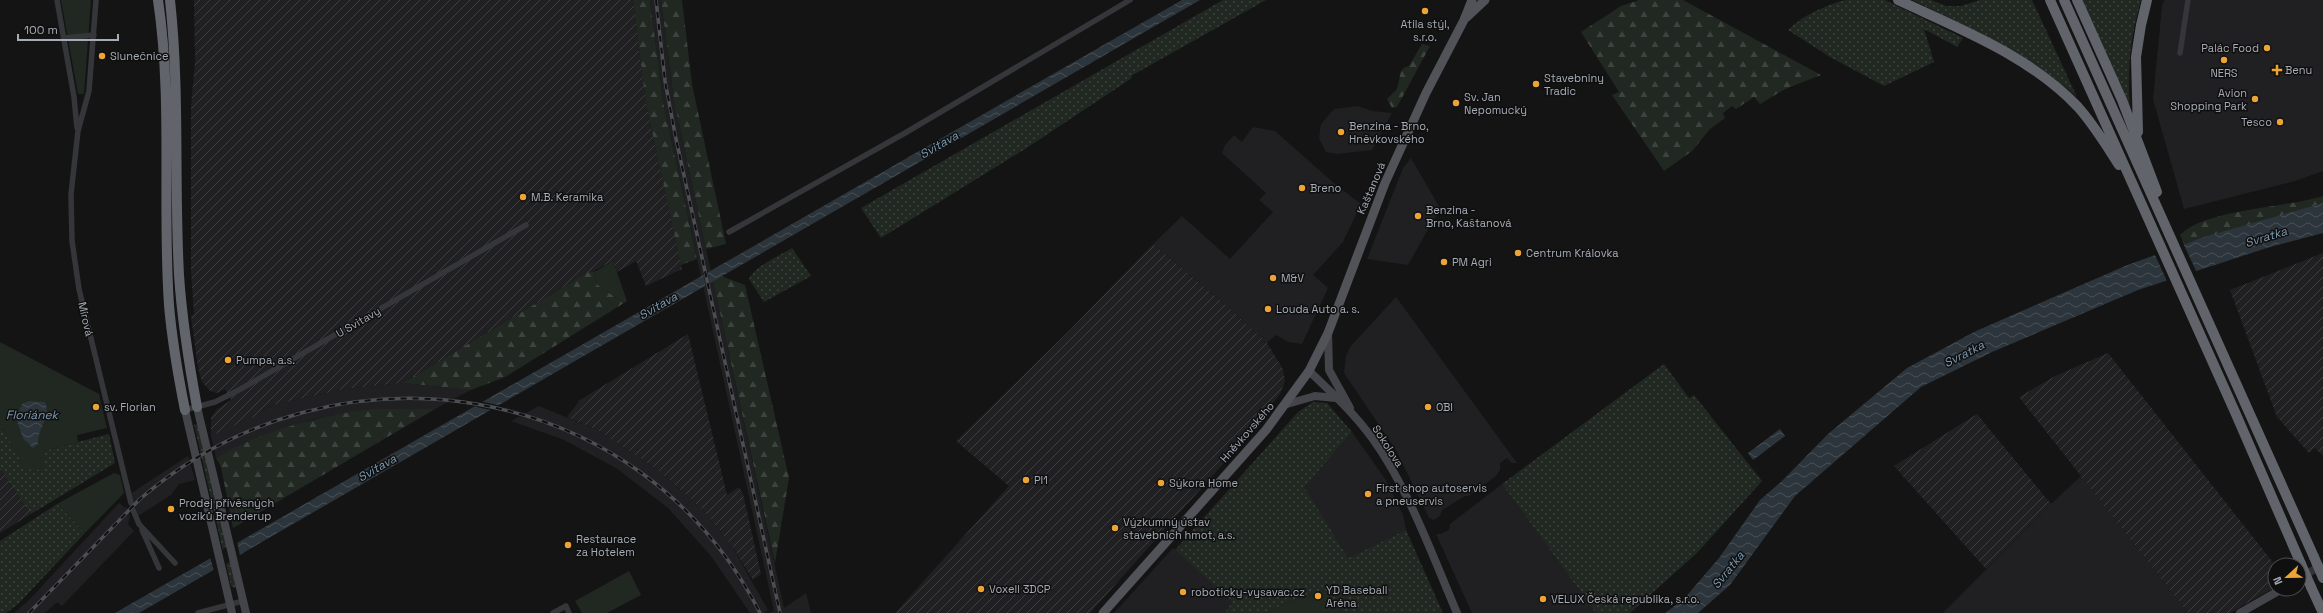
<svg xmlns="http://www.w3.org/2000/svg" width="2323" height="613" font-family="'Space Grotesk',sans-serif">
<defs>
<pattern id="industrial-furrows" width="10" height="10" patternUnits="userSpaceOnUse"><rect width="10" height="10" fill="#202022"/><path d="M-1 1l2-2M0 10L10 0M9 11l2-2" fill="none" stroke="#3d3e40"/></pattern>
<pattern id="grass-dots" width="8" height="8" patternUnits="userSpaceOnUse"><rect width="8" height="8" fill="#202821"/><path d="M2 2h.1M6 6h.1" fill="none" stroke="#3d443f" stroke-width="1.8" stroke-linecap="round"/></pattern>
<pattern id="forest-firs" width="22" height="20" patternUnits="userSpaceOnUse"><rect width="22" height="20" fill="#202821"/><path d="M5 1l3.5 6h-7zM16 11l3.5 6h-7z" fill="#3d443f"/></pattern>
<pattern id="water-waves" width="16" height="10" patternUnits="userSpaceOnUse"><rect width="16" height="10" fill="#2c353b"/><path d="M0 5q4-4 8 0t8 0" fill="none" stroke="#485055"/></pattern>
</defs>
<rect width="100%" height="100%" fill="#141415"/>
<path fill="#202022" d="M650,0H661L671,80L682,138L784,608L806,593L811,613H769L774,611L663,102Z
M2165,0H2323V171L2295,181L2184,209L2153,99L2162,6Z
M1358,106L1372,111L1392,113L1372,150L1337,154L1326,152L1319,138L1321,124L1334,109Z
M1253,127L1275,131L1335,184L1361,204L1343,242L1313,275L1328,288L1302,344L1288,342L1276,335L1267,343L1227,306L1153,244L1182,216L1230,259L1273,212L1259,200L1266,193L1222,153L1225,145L1234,135L1242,142Z
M1411,158L1440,208L1408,265L1367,259L1403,168Z
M1396,297L1517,463H1512L1507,458L1500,463V470L1496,476L1469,496H1465L1442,510L1440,516L1434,520L1429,518L1396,450L1344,373L1346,356L1350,347Z
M403,383L471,390L435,409H370L314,419L245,443L216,458L211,436L273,405L344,389Z
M539,406L597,430L659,471L703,510L732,546L768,610L764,613H750L711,556L668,508L616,468L564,440L511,421Z
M1352,432L1386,480L1403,515L1406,530L1348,558L1303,487Z
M188,456L195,480L179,484L171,495L138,516L130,494Z
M2081,476L2188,613H1943L2051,504Z
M1502,484L1596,613H1472L1436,534H1441L1449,530L1450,524Z
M119,503L125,508L127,507L130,517L128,524L134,531L62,606L57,602L45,613H14L29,600Z
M1173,548L1234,602L1224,613H1114Z"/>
<path fill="url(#industrial-furrows)" d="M194,0H633L646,104L682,269L646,286L636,261L617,272L613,261L570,283L403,383L344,389L273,405L262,410V413L211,436V418L216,410L231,400L225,389L217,393L210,391L202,382L198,368L191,316L194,314L191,271V106L195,62Z
M1153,244L1227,306L1267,343L1283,369L1285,381L1280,394L1231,455L1090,613H895L1009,486L956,441L1069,331Z
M2323,253V456L2315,448L2309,453L2277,417L2230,290Z
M688,334L727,495L739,487L743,494L761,574L753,580L732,546L703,510L659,471L597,430L567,417L580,400Z
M2108,353L2275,565V587L2230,613H2188L2019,397L2055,376Z
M1977,414L2051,504L1986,569L1894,466Z
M0,468L31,514L0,533Z"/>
<path fill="url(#grass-dots)" d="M1223,0H1266L1131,76L1132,78L1025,149L881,238L861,208Z
M1846,0H1885L1963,38L1957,47L1924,29L1934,62L1884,86L1830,57L1788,30C1803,15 1826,5 1846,0Z
M1912,0H1931L1946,6H1961L1980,0H2032L2077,97C2029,54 1970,28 1912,0Z
M2081,0H2141C2130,39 2127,69 2130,110Z
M792,248L811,276L764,302L749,279C755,266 779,256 792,248Z
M1664,364L1689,398L1694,395L1762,481L1697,553L1630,613H1596L1502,484Z
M1313,402L1327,403L1352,432L1304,487L1348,558L1406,530L1443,613H1341L1325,590L1288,602L1267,613H1224L1233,602L1175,550L1298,412Z
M0,423L23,465L43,451L109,434L115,463L31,514L0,468Z
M194,424L198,425L236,587L234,588L231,586Z
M57,504L85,533L18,604L6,613H0V541Z"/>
<path fill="url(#forest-firs)" d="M633,0H650L663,102L697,259L681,265L646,104Z
M661,0H682L692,84L726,244L706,249L674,100Z
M1639,0H1683L1821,75L1785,89L1760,104L1754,97L1736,109L1732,106L1723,113L1725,118L1710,129L1692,151L1664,171L1612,95L1619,92L1581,32L1621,6Z
M1422,44L1430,46L1397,107L1392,108L1387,99L1397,89L1401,71L1405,67L1409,66Z
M2323,196V203L2184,244L2180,235C2206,209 2286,208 2323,196Z
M596,271L595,278L598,285L624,303L505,377L471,390L403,383L587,273Z
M721,276L745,285L789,478L775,563L713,281Z
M370,409H435L233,528L221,467L216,458C264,430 316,417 370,409Z"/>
<path fill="#202821" d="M61,0H91L84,94H78Z
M613,261L627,301L624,303L598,285L595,278L596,271Z
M0,342L99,394L107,428L77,435L78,442L43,451L45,466L34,472L23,465L0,423Z
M114,473L120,475L124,493L85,533L57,504Z
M629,571L641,595L607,613H582L575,601Z
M1325,590L1341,613H1267L1288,602Z"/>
<path fill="url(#water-waves)" d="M1182,0H1200L139,613H115Z
M2323,203V233L2270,247L2138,290L1992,352L1921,387L1795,496L1730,585L1698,613H1665L1684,599L1719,558L1760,500L1782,481L1828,434L1907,368L1976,331L2125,266L2204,237Z
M29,401L45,402C52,418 37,428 38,444L33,448L23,438L16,418L22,404Z
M1780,429L1785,436L1753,460L1748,453Z"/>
<path fill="#141415" d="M2183,243L2197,273L2168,283L2154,253Z
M707,270L710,285L706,287L703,272Z
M479,401L502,406L495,411L472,406Z
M237,541L240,556L214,571L210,557Z"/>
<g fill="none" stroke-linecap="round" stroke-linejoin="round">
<path stroke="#313235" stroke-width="8" stroke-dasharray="8 4" stroke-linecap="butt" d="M2299,579L2323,564"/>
<path stroke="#35363a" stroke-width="5.5" d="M57,0L74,97L77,128
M96,0L89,91L78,131L71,194L72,241L79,289L131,503
M64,38L94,35
M2180,53L2188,0
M729,232L905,133L1130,0
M185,410L215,402L239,390L526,225
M133,510L139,524L175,563
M142,530L159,568
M198,613L243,601
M553,613L566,606L569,613"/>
<path stroke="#43454a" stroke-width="8" d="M1328,333L1329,370L1350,408
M1309,371C1331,392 1354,413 1372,438C1408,487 1433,557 1457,613
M1287,404L1315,396L1336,398
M197,407L246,613
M185,410L232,613
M2240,613L2282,589"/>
<path stroke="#515359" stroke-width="9" d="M1467,17L1485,0
M1103,613L1266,430L1309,371L1328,333L1385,183L1426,93L1464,20L1472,0"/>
<path stroke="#61646b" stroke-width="10" d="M158,0C173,101 162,204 169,305C172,341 178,375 185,410
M170,0C180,92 174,183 179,275C182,320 189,364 197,407
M1898,0C1960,29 2030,56 2078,107C2094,125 2106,145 2119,165
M2050,0L2235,412L2301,564
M2064,0L2314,557
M2077,0L2122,100L2157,192
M2138,132L2136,57L2141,25L2147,0
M2311,587L2323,613"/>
<g stroke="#4c4e53" stroke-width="3.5">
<path id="rail" d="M656,0L665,81L676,139L780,613
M29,613L140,499C336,330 641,378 760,613"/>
</g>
<use href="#rail" stroke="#0f0f10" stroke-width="2" stroke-dasharray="6" stroke-linecap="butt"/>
<path stroke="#61646b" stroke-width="10" d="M2314,557L2323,578
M2301,564L2311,587"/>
</g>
<g fill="#eca435" stroke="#0f0f10" stroke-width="1.5">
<circle cx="1425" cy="11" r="4"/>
<circle cx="2267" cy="48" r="4"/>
<circle cx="102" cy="56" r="4"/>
<circle cx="2224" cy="60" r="4"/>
<path d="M2275 64h4v4h4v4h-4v4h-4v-4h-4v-4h4z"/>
<circle cx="1536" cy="84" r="4"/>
<circle cx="2255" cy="99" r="4"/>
<circle cx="1456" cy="103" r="4"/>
<circle cx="2280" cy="122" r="4"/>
<circle cx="1341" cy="132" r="4"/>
<circle cx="1302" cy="188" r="4"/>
<circle cx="523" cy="197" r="4"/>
<circle cx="1418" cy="216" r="4"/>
<circle cx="1518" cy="253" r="4"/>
<circle cx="1444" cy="262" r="4"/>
<circle cx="1273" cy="278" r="4"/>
<circle cx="1268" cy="309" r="4"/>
<circle cx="228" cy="360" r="4"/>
<circle cx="96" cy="407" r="4"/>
<circle cx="1428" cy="407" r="4"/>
<circle cx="1026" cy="480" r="4"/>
<circle cx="1161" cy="483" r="4"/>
<circle cx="1368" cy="494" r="4"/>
<circle cx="171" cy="509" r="4"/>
<circle cx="1115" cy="528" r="4"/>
<circle cx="568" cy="545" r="4"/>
<circle cx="981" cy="589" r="4"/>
<circle cx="1183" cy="592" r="4"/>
<circle cx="1318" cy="596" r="4"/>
<circle cx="1543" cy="599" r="4"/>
</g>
<g text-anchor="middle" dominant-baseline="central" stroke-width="3" stroke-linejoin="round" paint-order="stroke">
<g font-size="11" fill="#a6acb5" stroke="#0f0f10" text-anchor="start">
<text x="1425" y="24" text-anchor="middle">Atila stýl,<tspan x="1425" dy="13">s.r.o.</tspan></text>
<text x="2259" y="48" text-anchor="end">Palác Food</text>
<text x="110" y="56">Slunečnice</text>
<text x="2285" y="70">Benu</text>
<text x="2224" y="73" text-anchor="middle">NERS</text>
<text x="1544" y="78">Stavebniny<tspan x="1544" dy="13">Tradic</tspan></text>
<text x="2247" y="93" text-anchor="end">Avion<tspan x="2247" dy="13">Shopping Park</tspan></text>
<text x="1464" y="97">Sv. Jan<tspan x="1464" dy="13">Nepomucký</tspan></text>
<text x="2272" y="122" text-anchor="end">Tesco</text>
<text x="1349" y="126">Benzina - Brno,<tspan x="1349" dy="13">Hněvkovského</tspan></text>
<text x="1310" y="188">Breno</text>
<text x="531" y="197">M.B. Keramika</text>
<text x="1426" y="210">Benzina -<tspan x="1426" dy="13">Brno, Kaštanová</tspan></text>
<text x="1526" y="253">Centrum Královka</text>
<text x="1452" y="262">PM Agri</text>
<text x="1281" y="278">M&amp;V</text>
<text x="1276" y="309">Louda Auto a. s.</text>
<text x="236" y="360">Pumpa, a.s.</text>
<text x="104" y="407">sv. Florian</text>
<text x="1436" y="407">OBI</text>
<text x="1034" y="480">PI1</text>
<text x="1169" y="483">Sýkora Home</text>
<text x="1376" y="488">First shop autoservis<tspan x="1376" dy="13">a pneuservis</tspan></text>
<text x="179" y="503">Prodej přívěsných<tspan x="179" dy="13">vozíků Brenderup</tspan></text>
<text x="1123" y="522">Výzkumný ústav<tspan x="1123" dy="13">stavebních hmot, a.s.</tspan></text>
<text x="576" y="539">Restaurace<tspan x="576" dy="13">za Hotelem</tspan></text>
<text x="989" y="589">Voxell 3DCP</text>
<text x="1326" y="590">YD Baseball<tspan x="1326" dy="13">Aréna</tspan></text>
<text x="1191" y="592">roboticky-vysavac.cz</text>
<text x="1551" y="599">VELUX Česká republika, s.r.o.</text>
</g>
<g font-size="11" fill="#a6acb5" stroke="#0f0f10">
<text transform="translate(1371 188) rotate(-67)">Kaštanová</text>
<text transform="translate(86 319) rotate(77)">Mírová</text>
<text transform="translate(358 322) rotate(-30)">U Svitavy</text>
<text transform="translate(1247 432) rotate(-49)">Hněvkovského</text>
<text transform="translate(1388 446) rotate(57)">Sokolova</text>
</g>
<g font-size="12" font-style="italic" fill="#7e9bb0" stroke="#0f0f10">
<text transform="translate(939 145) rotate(-30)">Svitava</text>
<text transform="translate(2266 237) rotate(-17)">Svratka</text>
<text transform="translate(658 306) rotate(-30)">Svitava</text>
<text transform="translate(1964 354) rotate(-27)">Svratka</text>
<text x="32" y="415">Floriánek</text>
<text transform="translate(377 468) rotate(-30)">Svitava</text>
<text transform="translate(1728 570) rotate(-51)">Svratka</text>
</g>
</g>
<g transform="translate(2287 577) rotate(248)"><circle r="19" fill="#0f0f10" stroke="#4b4e52"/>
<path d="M0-3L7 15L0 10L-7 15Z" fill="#eca435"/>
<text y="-6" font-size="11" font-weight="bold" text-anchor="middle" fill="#a6acb5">N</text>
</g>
<path d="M18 34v6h100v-6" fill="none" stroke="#a6acb5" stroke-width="2"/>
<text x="24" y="34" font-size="12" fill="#a6acb5" stroke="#0f0f10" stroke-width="3" paint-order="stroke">100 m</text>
</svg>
